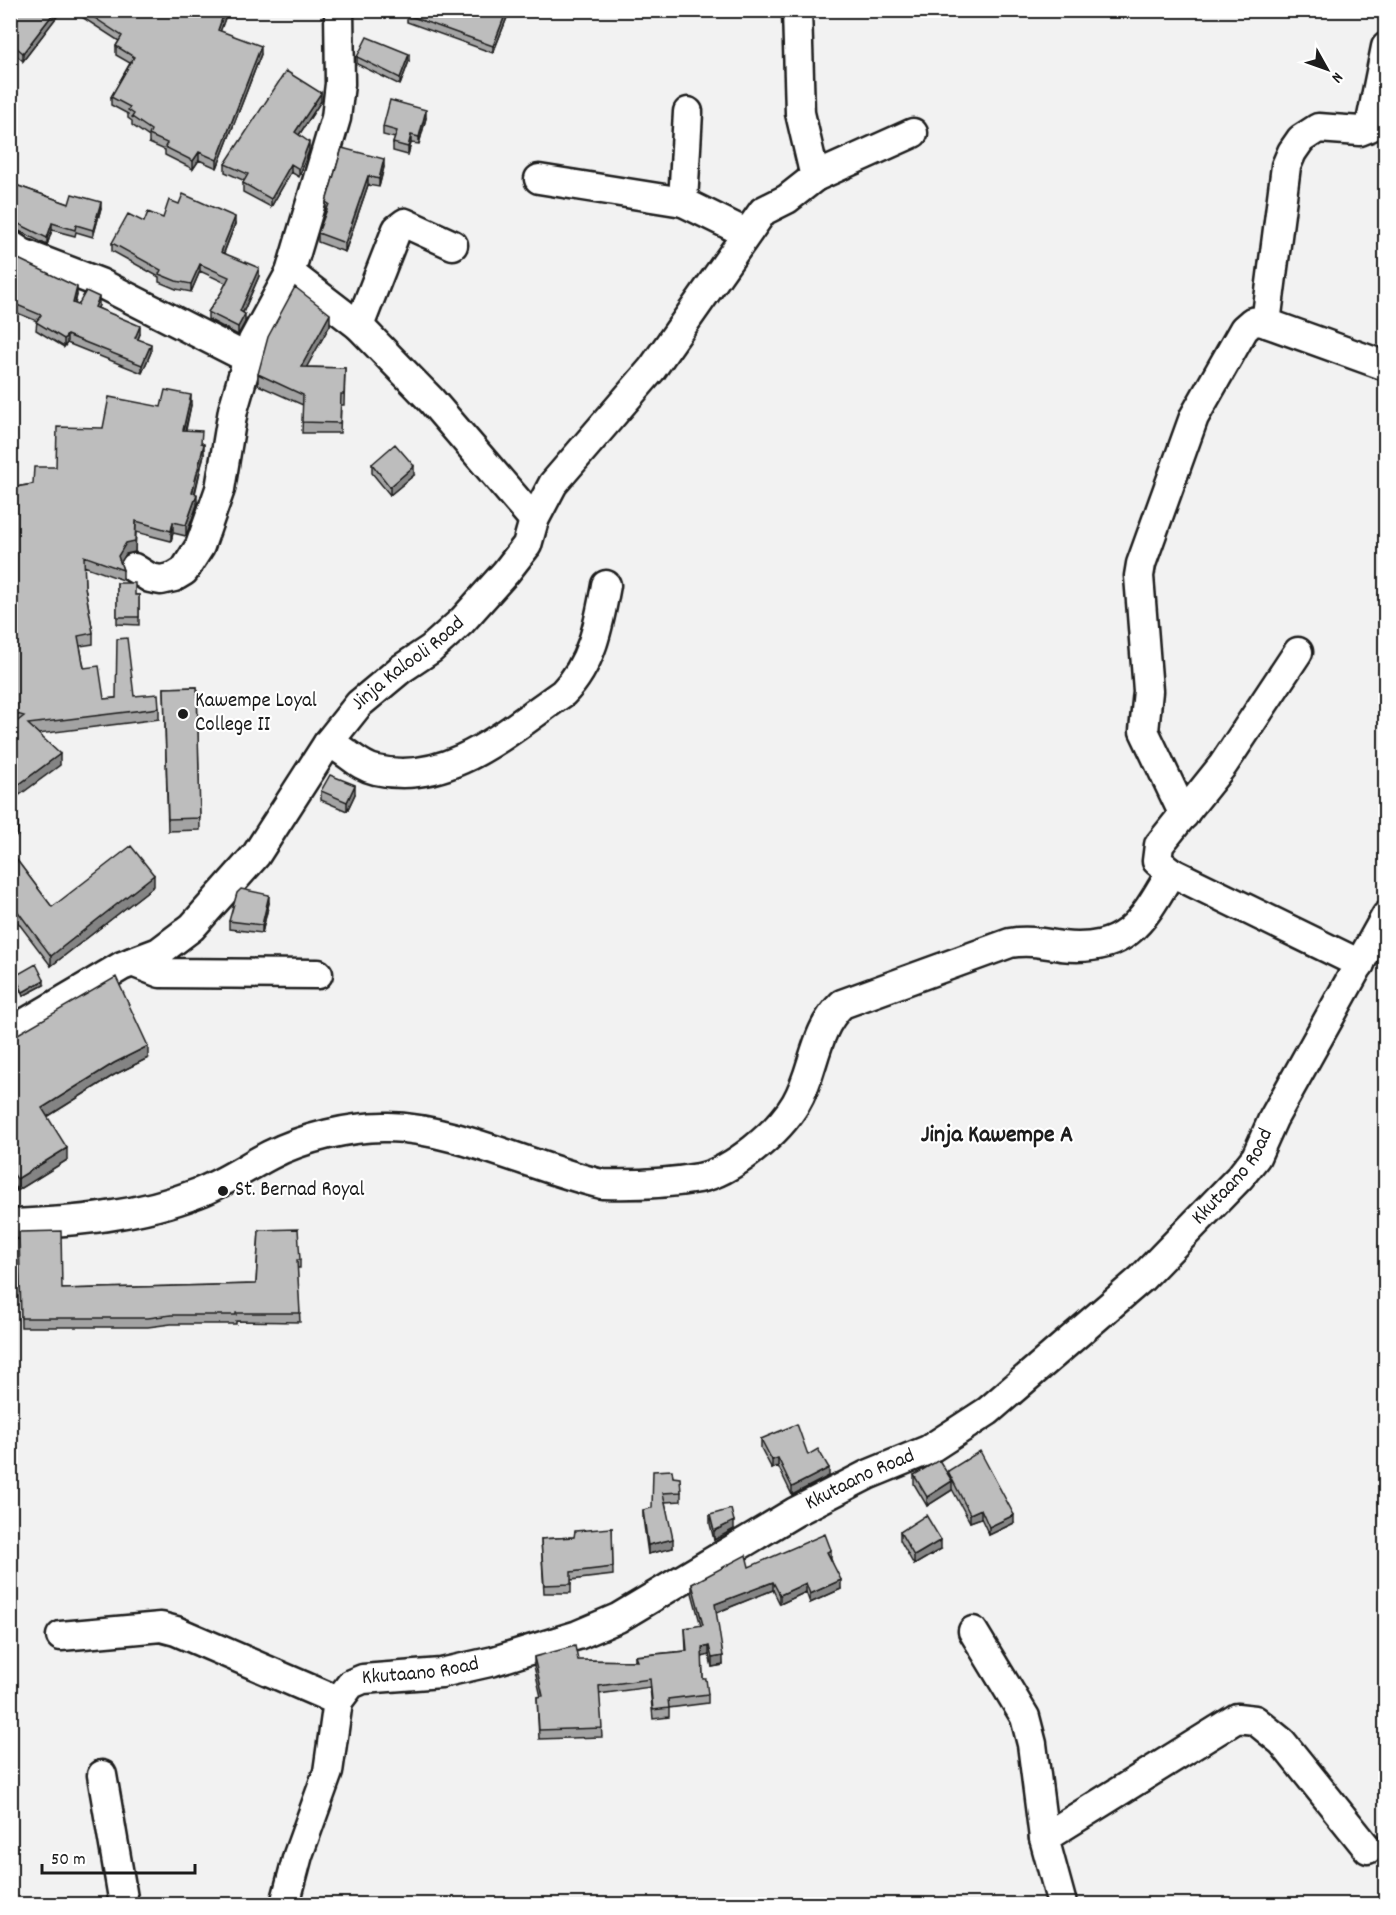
<svg xmlns="http://www.w3.org/2000/svg" width="1396" height="1915" font-family="Dekko,sans-serif">
<rect width="100%" height="100%" fill="#f2f2f2"/>
<filter id="ink" filterUnits="userSpaceOnUse"><feTurbulence type="fractalNoise" baseFrequency=".0167" numOctaves="2"/><feDisplacementMap in="SourceGraphic" scale="12" xChannelSelector="R" yChannelSelector="G"/><feConvolveMatrix kernelMatrix="1 2 1 2 8 2 1 2 1" color-interpolation-filters="sRGB"/></filter>
<g filter="url(#ink)">
<g fill="none" stroke-linecap="round" stroke-linejoin="round">
<g stroke="#1c1c1c" stroke-width="33">
<g id="minor">
<path d="M688,112L683,202L746,233"/>
<path d="M815,177L913,133"/>
<path d="M539,179L683,202"/>
<path d="M10,245L22,253L100,283L249,359"/>
<path d="M290,273L359,326L431,400L534,520"/>
<path d="M1266,323L1286,166L1292,152L1301,139L1318,128L1360,131L1370,127L1386,47"/>
<path d="M359,326L397,229L405,223L453,245"/>
<path d="M134,568L150,578L161,580L174,577L184,571L200,546L220,489L233,410L253,341L290,273L336,118L340,84L339,10"/>
<path d="M328,743C346,749 357,766 376,770C448,787 508,731 563,693C592,664 599,624 606,585"/>
<path d="M1184,815L1144,731L1148,691L1139,576L1141,564L1194,417L1244,329L1252,322L1261,321L1386,366"/>
<path d="M1171,872L1157,861L1159,845L1223,765L1298,652"/>
<path d="M132,962L160,973L318,974"/>
<path id="s1" d="M10,1032L122,966L159,952L192,927L256,855L328,743L359,704L401,669L431,649L462,621L506,572L527,545L534,520L553,484L652,369L763,211L787,199L815,177L800,113L797,10"/>
<path d="M10,1224C73,1222 139,1216 198,1193C224,1183 245,1168 270,1155C303,1138 351,1126 388,1127C455,1128 536,1169 602,1184C632,1185 670,1183 699,1178C732,1172 779,1132 796,1103C815,1071 813,1032 842,1004L1010,943C1028,940 1042,943 1061,946C1126,953 1142,922 1171,872L1360,964"/>
<path d="M973,1631L1025,1717L1032,1744L1044,1838L1062,1904"/>
<path d="M61,1636L161,1627L176,1631L338,1701"/>
<path d="M102,1775L124,1904"/>
<path d="M1044,1838L1237,1718L1255,1720L1282,1742L1368,1849"/>
<path id="s2" d="M285,1904L298,1855L328,1772L338,1701L351,1684L363,1679L441,1673L494,1661L578,1635L618,1618L795,1512L867,1475L928,1450L988,1411L1141,1279L1240,1177L1256,1157L1273,1119L1386,916"/>
</g>
</g>
<use href="#minor" stroke="#fff" stroke-width="28"/>
</g>
<path fill="#a3a3a3" stroke="#1c1c1c" stroke-width="1.5" d="M10,10H62L23,61L10,50Z
M71,10H228L220,31L261,54L217,168L199,160L193,169L165,155V150L149,143V137L132,125V121L128,118V114L111,105V97L130,63L116,55V46L119,41Z
M409,10H510L493,53L407,22V15Z
M357,57L409,61L400,85L357,64Z
M321,101L299,135L309,151L299,177L291,172L271,207L243,192V183L245,181L225,172V164Z
M426,118L419,144L411,143L408,155L393,151V143L395,138L383,135V127Z
M342,148L384,167L379,187L368,185L345,252L318,242V233L326,211V202Z
M10,183L69,204L101,208L93,237L76,232L75,236L52,230L47,245L19,231L10,229Z
M163,218L235,224L224,253L259,276L243,313L245,322L238,335L208,319V312L221,293L226,283L200,271L191,292L176,289L159,282V277L112,251V243L144,222Z
M10,255L77,295L75,304L78,305H99L98,308L140,334L138,339L151,352L142,373L67,343L64,347L36,330L37,321L10,310Z
M330,325L306,367L345,368L344,405H341L340,433H302L303,405L258,385V374Z
M191,405L186,430L202,443L204,454L195,494L197,505L186,536L173,533L171,541L136,532L135,552L126,554L120,562L123,570V580L84,566L85,587L93,633V644L80,646L84,668L104,699L134,696L159,708V719L38,734L60,765L14,724L10,723V599H11L10,591V488L33,484L56,467L103,428L161,407Z
M372,464L414,475L390,495L372,473Z
M117,583L135,595H139V625L117,624Z
M197,687L200,830L168,831L164,688Z
M321,791L355,794L347,811L321,800Z
M10,851L52,907L154,886L51,966L10,912Z
M269,903L262,933L229,929V921Z
M15,976L44,985L23,996L15,980Z
M10,1036L148,1058L114,1075L47,1117L67,1160L17,1191L10,1180Z
M259,1230L300,1260V1268H297L300,1322L236,1321V1324H171L148,1327H21L19,1232L62,1289L256,1284Z
M761,1439L829,1476L792,1495L778,1466L772,1469L761,1448Z
M948,1471L1014,1523L989,1535L981,1518L970,1522L952,1489V1490L927,1506L914,1484V1475L948,1474Z
M673,1477L681,1492V1501L665,1502L673,1548L648,1554L643,1518V1510L652,1508Z
M710,1515L734,1529L714,1540L710,1524Z
M612,1528L613,1575L571,1580V1593H544L541,1539L574,1537Z
M900,1532L941,1549L914,1565L900,1540Z
M831,1559L841,1589L810,1603L806,1592L780,1604L773,1590L716,1613L723,1665L712,1667L709,1655L702,1657L703,1679L708,1694V1703L669,1708V1717L653,1719L650,1687L599,1694L602,1737L539,1739L537,1697H541L534,1666V1657L578,1660L635,1661V1656L686,1651L685,1628L701,1626L692,1593V1584L749,1567Z"/>
<path fill="#848484" stroke="#1c1c1c" stroke-width="1.5" d="M56,10H62L23,61V53Z
M225,10H228L218,38V30Z
M507,10H510L493,53V46Z
M261,46V54L217,168V160Z
M409,54V61L400,85V78Z
M321,93V101L295,141V132Z
M426,110V118L419,144V137Z
M411,135V143L408,155V147Z
M15,137V143L10,149V142Z
M309,142V151L299,177V169Z
M199,152V160L193,169V161Z
M384,159V167L379,187V179Z
M291,164V172L271,207V199Z
M368,176V185L345,252V243Z
M101,202V208L93,237V230Z
M235,217V224L221,260V252Z
M52,223V230L47,245V238Z
M200,264V271L191,292V284Z
M259,268V276L240,319V311Z
M77,287V295L73,311V303Z
M99,297V305L95,315V307Z
M245,314V322L238,335V327Z
M330,314V325L301,377V367Z
M140,326V334L135,346V338Z
M67,335V343L64,347V339Z
M151,344V352L142,373V365Z
M191,395V405L183,440V430Z
M204,444V454L192,504V493Z
M414,466V475L390,495V487Z
M197,494V505L186,536V525Z
M136,521L135,552L126,554L118,567V556Z
M173,522V533L171,541V531Z
M60,754V765L10,802V791Z
M355,785V794L347,811V802Z
M18,824V835L10,841V830Z
M154,875V886L51,966V956Z
M269,895V903L262,933V925Z
M44,980V985L23,996V992Z
M148,1046V1058L114,1075L42,1120V1108L114,1063Z
M67,1148V1160L17,1191V1179Z
M778,1458V1466L772,1469V1460Z
M829,1468V1476L792,1495V1487Z
M952,1481V1490L927,1506V1497Z
M981,1509V1518L970,1522V1514Z
M1014,1515V1523L989,1535V1527Z
M734,1521V1529L714,1540V1531Z
M673,1539V1548L648,1554V1545Z
M941,1540V1549L914,1565V1556Z
M831,1550V1559L827,1552Z
M841,1580V1589L810,1603V1594Z
M773,1582V1590L715,1613V1604Z
M806,1583V1592L780,1604V1595Z
M709,1646V1655L702,1657V1648Z
M723,1656V1665L712,1667V1658Z"/>
<path fill="#bdbdbd" stroke="#1c1c1c" stroke-width="1.5" d="M10,10H56L23,53L10,42Z
M83,10H225L218,30L261,46L217,160L199,152L193,161L165,147L167,143L149,135L151,130L132,117L134,114L128,110L130,107L111,97L134,57L116,46L122,36Z
M409,10H507L493,46L407,15Z
M367,37L409,54L400,78L357,57Z
M286,71L321,93L295,132L309,142L299,169L291,164L271,199L243,183L248,174L225,164Z
M390,100L426,110L419,137L411,135L408,147L393,143L397,131L383,127Z
M10,134L15,137L10,142Z
M342,148L384,159L379,179L368,176L345,243L318,233L329,204L326,202Z
M10,183L69,204L72,194L101,202L93,230L76,225L75,230L52,223L47,238L19,224L10,222Z
M183,194L235,217L221,252L259,268L240,311L245,314L238,327L208,312L221,293L229,277L200,264L191,284L176,281L159,274L161,270L112,243L128,214L144,222L148,212L163,218L169,200L179,204Z
M10,255L77,287L73,303L78,305L86,291L99,297L95,307L140,326L135,338L151,344L142,365L67,335L64,339L36,322L41,315L10,302Z
M295,287L330,314L301,367L345,368L344,394H341L340,423L302,422L303,395L258,374L268,337Z
M165,390L191,395L183,430L202,431L201,443L204,444L192,493L197,494L186,525L173,522L171,531L136,521L135,541L126,543L118,556L123,570L84,556L85,587L93,633L78,636L84,668L99,666L104,699L116,698L117,639L127,638L134,696L158,694L159,708L28,724L60,754L10,791V727L24,716L10,712V599H13L10,581V488L33,484L34,467H56L57,427L103,428L109,397L161,407Z
M395,444L414,466L390,487L372,464Z
M117,583H135V595H139V617H117Z
M197,687L200,818L168,819L164,688Z
M330,775L355,785L347,802L321,791Z
M10,816L18,824L10,830Z
M131,846L154,875L51,956L10,901V851L52,907Z
M241,889L269,895L262,925L229,921L237,893Z
M36,964L44,980L23,992L15,976Z
M116,977L148,1046L114,1063L42,1108L67,1148L17,1179L10,1169V1036L18,1034Z
M298,1229L300,1260H297L300,1313H236V1315H171L148,1318H21L19,1232L61,1231L62,1289L256,1284L259,1230Z
M797,1424L808,1455L818,1449L829,1468L792,1487L778,1458L772,1460L761,1439Z
M980,1451L1014,1515L989,1527L981,1509L970,1514L948,1471Z
M939,1460L952,1481L927,1497L914,1475Z
M672,1470L673,1477L680,1478L681,1492L663,1493L673,1539L648,1545L643,1510L652,1508L653,1471Z
M731,1509L734,1521L714,1531L710,1515Z
M926,1515L941,1540L914,1556L900,1532Z
M612,1528L613,1567L571,1572V1584L544,1585L541,1539L574,1537L575,1531Z
M825,1534L831,1550L827,1552L841,1580L810,1594L806,1583L780,1595L773,1582L715,1604L723,1656L712,1658L709,1646L702,1648L703,1679H706L708,1694L668,1699L669,1708L653,1710L650,1679L599,1686L602,1728L539,1730L537,1697L543,1696L534,1657L575,1646L578,1660L637,1661L635,1656L687,1651L685,1628L703,1625L692,1584L746,1555L749,1567Z"/>
</g>
<g fill="#1c1c1c" stroke="#fff" stroke-width="2">
<circle cx="183" cy="714" r="6"/>
<circle cx="223" cy="1191" r="6"/>
</g>
<g text-anchor="middle" dominant-baseline="central" stroke-width="4.5" stroke-linejoin="round" paint-order="stroke">
<g font-size="21" fill="#1c1c1c" stroke="#fff">
<text stroke="none"><textPath href="#s1" startOffset="554">Jinja Kalooli Road</textPath></text>
<text stroke="none"><textPath href="#s2" startOffset="1274">Kkutaano Road</textPath></text>
<text stroke="none"><textPath href="#s2" startOffset="788">Kkutaano Road</textPath></text>
<text stroke="none"><textPath href="#s2" startOffset="303">Kkutaano Road</textPath></text>
</g>
<g font-size="21" fill="#1c1c1c" stroke="#fff" text-anchor="start">
<text x="195" y="702">Kawempe Loyal<tspan x="195" dy="24">College II</tspan></text>
<text x="235" y="1191">St. Bernad Royal</text>
</g>
<g font-size="24" font-weight="bold" fill="#1c1c1c" stroke="#fff">
<text x="997" y="1136">Jinja Kawempe A</text>
</g>
</g>
<rect width="1396" height="1915" fill="none" stroke="#fff" stroke-width="36"/>
<rect x="18" y="18" width="1360" height="1879" fill="none" stroke="#1c1c1c" stroke-width="2" filter="url(#ink)"/>
<g transform="translate(1327 69) rotate(130)" stroke="#ffffff" stroke-width="4.5" paint-order="stroke">
<path d="M0-4.5L10 22L0 15L-10 22Z" fill="#1c1c1c"/>
<text y="-9" font-size="16" font-weight="bold" text-anchor="middle" fill="#1c1c1c">N</text>
</g>
<path d="M42 1864v9h153v-9" fill="none" stroke="#1c1c1c" stroke-width="3"/>
<text x="51" y="1864" font-size="18" fill="#1c1c1c" stroke="#ffffff" stroke-width="4.5" paint-order="stroke">50 m</text>
</svg>
